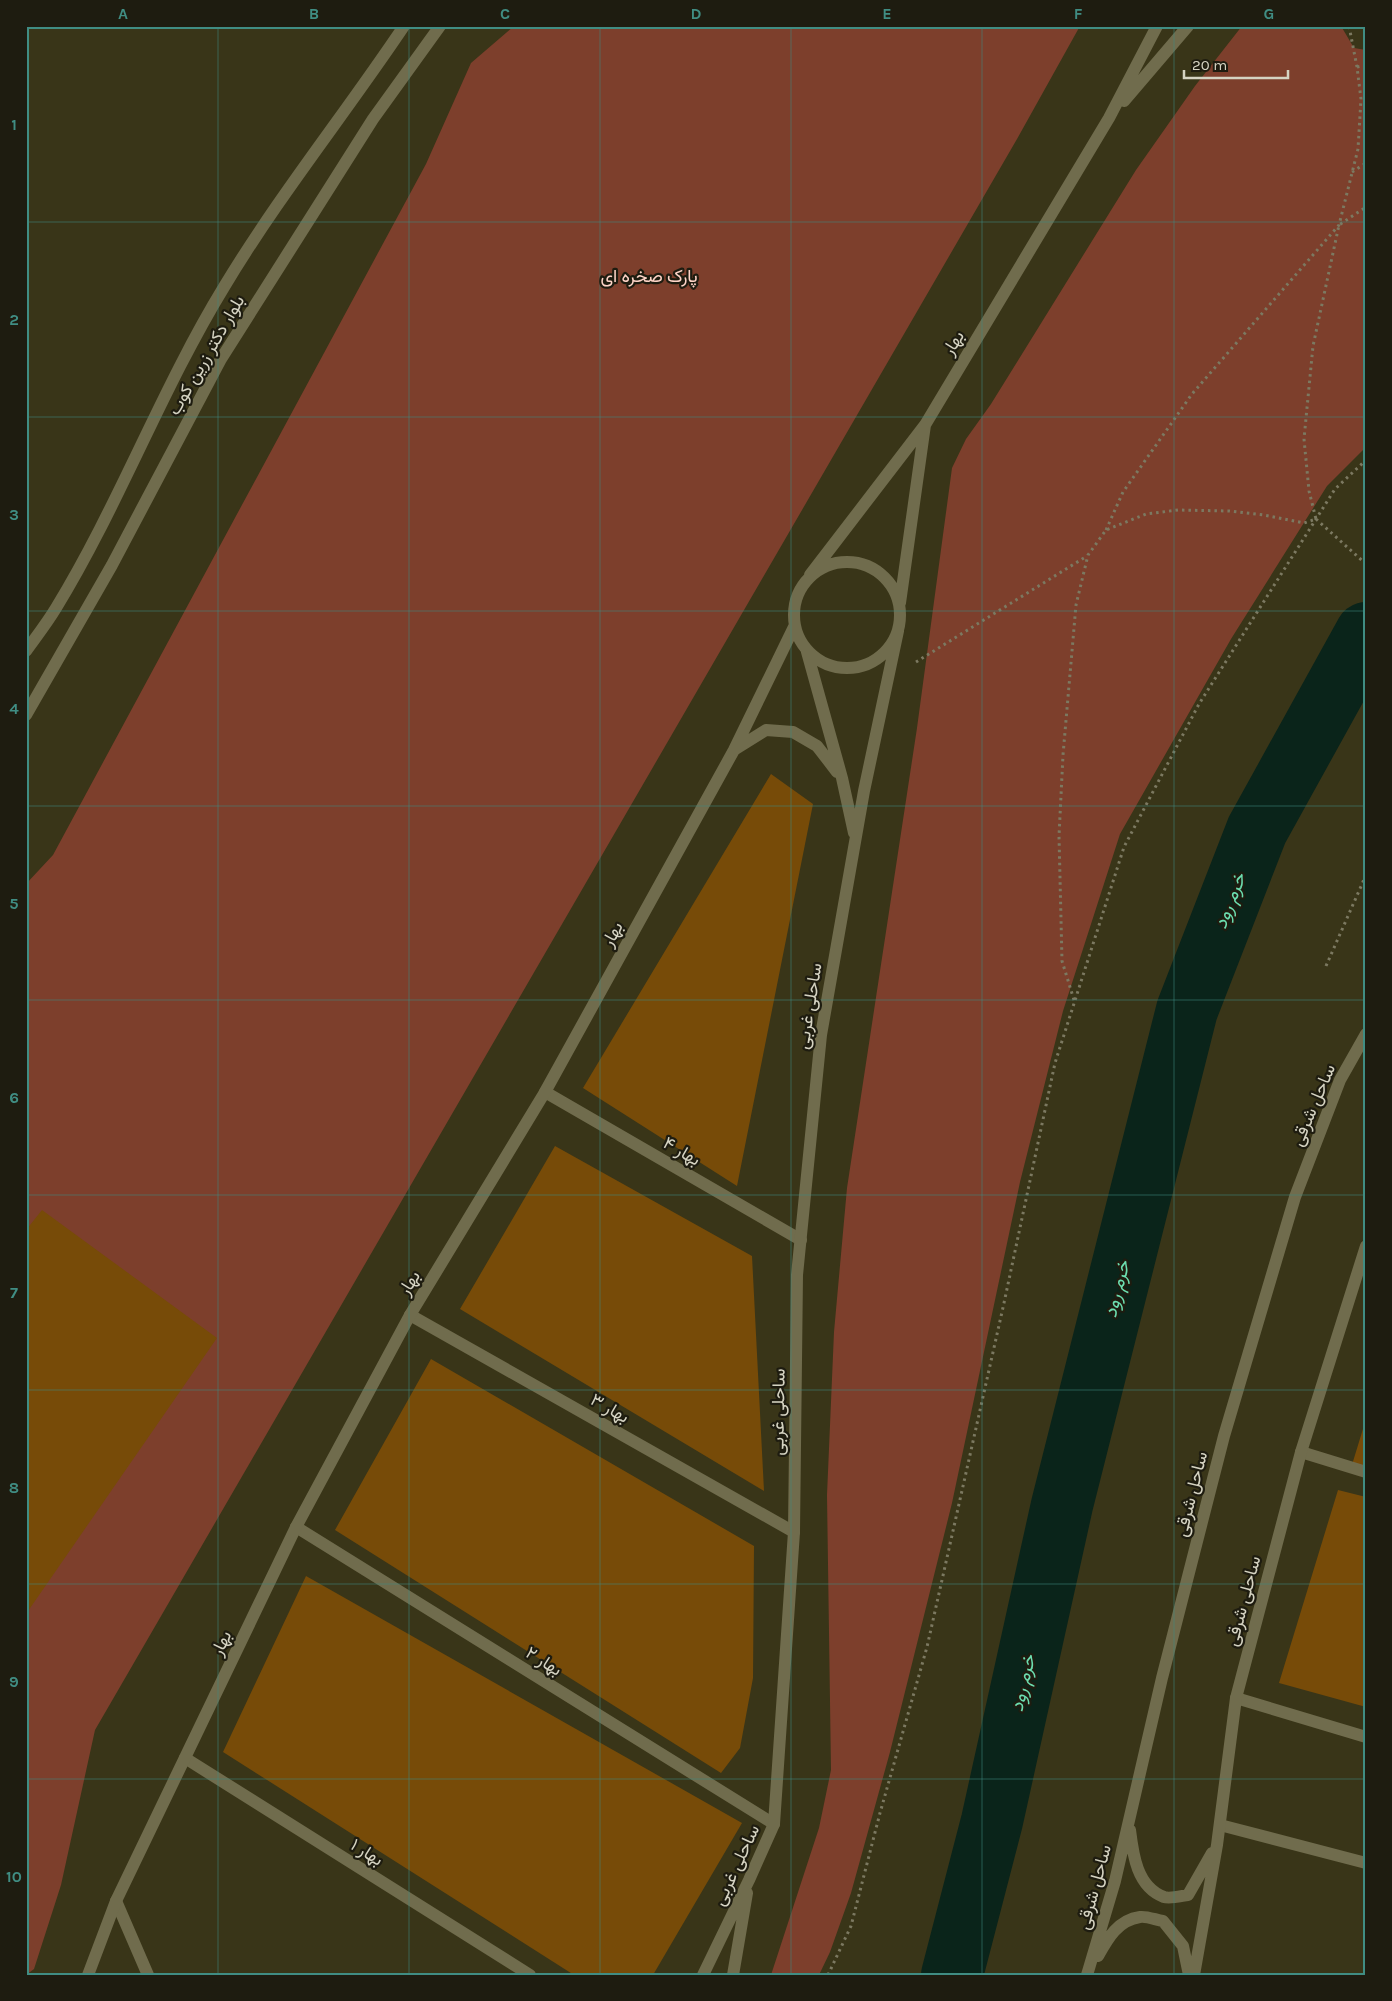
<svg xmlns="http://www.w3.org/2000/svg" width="1392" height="2001" font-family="Karla,Vazirmatn,sans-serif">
<rect width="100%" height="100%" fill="#393518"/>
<path fill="#7d3f2c" d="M514,26H1080L1017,139L95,1730L61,1885L34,1969L26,1975V884L53,855L426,164L471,63Z
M1242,26H1341L1354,48L1366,50V447L1327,486L1231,639L1120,834L1063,1011L1020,1182L952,1503L890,1752L851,1893L830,1952L819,1975H771L819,1828L831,1770L827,1495L834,1332L847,1188L917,728L952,468L966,439L991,404L1136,170L1195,86Z"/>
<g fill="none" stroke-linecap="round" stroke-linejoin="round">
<path stroke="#0a241a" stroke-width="62" d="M952,1975L992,1821L1062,1505L1187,1010L1257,830L1366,633"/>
</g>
<path fill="#774b08" d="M771,774L813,804L737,1186L583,1088Z
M555,1146L752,1256L764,1491L460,1309Z
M42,1210L217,1338L26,1614V1230Z
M431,1359L754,1546L753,1678L740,1748L721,1773L335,1530Z
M1366,1419V1472L1351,1468Z
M1338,1490L1366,1497V1707L1279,1683Z
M306,1576L742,1823L653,1975H574L223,1752Z"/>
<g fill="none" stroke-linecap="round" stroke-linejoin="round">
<path stroke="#7c7961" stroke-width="3" stroke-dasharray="2.5 4" stroke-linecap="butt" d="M1357,67L1366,65
M1352,172L1366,163
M1316,519L1366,564
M1106,530L1123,492L1192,394L1339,225L1358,149L1361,99L1357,67L1349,26
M916,662L1087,556
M1326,966L1366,875
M1074,1000L1062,961L1059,836L1063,755L1076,605L1088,555L1106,530L1146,514L1178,510L1229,511L1264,515L1304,523L1316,519L1309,491L1304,439L1313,346L1339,225L1366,207
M828,1975L851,1926L880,1813L927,1647L1004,1303L1055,1063L1124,847L1199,704L1335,489L1366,460"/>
<path stroke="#706c4d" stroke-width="12" d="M545,1092L801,1240
M410,1315L794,1532
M1301,1452L1366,1472
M296,1527L774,1824
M1236,1698L1366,1737
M185,1758L530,1975
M1220,1825L1366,1863
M116,1901L148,1975"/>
<path stroke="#706c4d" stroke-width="12" d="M1124,101L1188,26
M794 615a53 53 0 1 1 106 0a53 53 0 1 1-106 0Z
M810,575L925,425L1109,118L1157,26
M900,603L925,425
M26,651C36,637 47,623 56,608C119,505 161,390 224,287C278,197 345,114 404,26
M807,652L842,778L854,833
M26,715L112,565L221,359L373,119L440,26
M734,750L766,730L793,732L817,746L837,772
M1130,1830C1133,1855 1137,1887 1164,1897C1170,1899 1181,1896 1188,1895L1212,1853
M1098,1956C1108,1938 1118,1920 1140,1917C1147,1916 1156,1920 1163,1921L1183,1946L1189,1975
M88,1975L116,1901L296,1527L410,1315L545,1092L734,750L794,627
M703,1975L749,1880L774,1824L794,1532L797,1275L821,1035L864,791L898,631
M733,1975L747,1893
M1087,1975L1115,1881L1162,1678L1224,1436L1295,1197L1340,1080L1366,1034
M1194,1975L1217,1845L1236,1698L1301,1452L1366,1246"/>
</g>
<path fill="none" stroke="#408d83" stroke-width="1" stroke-opacity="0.55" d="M218,26V1975M409,26V1975M600,26V1975M791,26V1975M982,26V1975M1174,26V1975M26,222H1366M26,417H1366M26,611H1366M26,806H1366M26,1000H1366M26,1195H1366M26,1390H1366M26,1584H1366M26,1779H1366"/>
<g text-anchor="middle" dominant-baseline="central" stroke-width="4.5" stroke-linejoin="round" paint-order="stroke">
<g font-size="18" fill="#fed4c7" stroke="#1e1c10">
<text x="649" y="276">پارک صخره ای</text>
</g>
<g font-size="18" fill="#d5d3c2" stroke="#1e1c10">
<text transform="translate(953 343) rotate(-59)">بهار</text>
<text transform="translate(206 355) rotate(-60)">بلوار دکتر زرین کوب</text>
<text transform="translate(612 934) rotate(-61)">بهار</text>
<text transform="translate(809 1006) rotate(-81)">ساحلی غربی</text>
<text transform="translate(1313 1105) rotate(-67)">ساحل شرقی</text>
<text transform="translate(682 1151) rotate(30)">بهار ۴</text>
<text transform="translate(409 1283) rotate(-59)">بهار</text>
<text transform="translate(610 1408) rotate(30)">بهار ۳</text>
<text transform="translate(778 1412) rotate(-89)">ساحلی غربی</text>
<text transform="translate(1191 1494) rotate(-76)">ساحل شرقی</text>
<text transform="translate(1243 1601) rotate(-75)">ساحلی شرقی</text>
<text transform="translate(221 1643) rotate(-64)">بهار</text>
<text transform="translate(544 1661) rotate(32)">بهار ۲</text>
<text transform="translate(367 1852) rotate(32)">بهار ۱</text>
<text transform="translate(736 1865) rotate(-65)">ساحلی غربی</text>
<text transform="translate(1094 1887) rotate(-75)">ساحل شرقی</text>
</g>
<g font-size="19" font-style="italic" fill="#6cdeb0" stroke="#1e1c10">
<text transform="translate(1230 901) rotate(-69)">خرم رود</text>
<text transform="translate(1117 1289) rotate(-76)">خرم رود</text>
<text transform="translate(1023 1683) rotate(-77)">خرم رود</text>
</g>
</g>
<rect width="1392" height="2001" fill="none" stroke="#1e1c10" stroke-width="55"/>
<path d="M1184 70v8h104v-8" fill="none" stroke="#d5d3c2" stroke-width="2.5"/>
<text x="1192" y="70" font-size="15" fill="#d5d3c2" stroke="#1e1c10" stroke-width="4" paint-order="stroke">20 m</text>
<rect x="28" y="28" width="1336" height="1946" fill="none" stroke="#408d83" stroke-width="2"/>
<g font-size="16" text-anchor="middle" font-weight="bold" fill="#408d83">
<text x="123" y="19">A</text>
<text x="314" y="19">B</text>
<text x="505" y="19">C</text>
<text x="696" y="19">D</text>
<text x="887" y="19">E</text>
<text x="1078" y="19">F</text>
<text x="1269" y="19">G</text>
<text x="14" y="130">1</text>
<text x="14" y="325">2</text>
<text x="14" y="520">3</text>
<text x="14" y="714">4</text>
<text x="14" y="909">5</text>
<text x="14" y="1103">6</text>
<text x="14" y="1298">7</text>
<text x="14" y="1493">8</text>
<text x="14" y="1687">9</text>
<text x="14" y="1882">10</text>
</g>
</svg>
